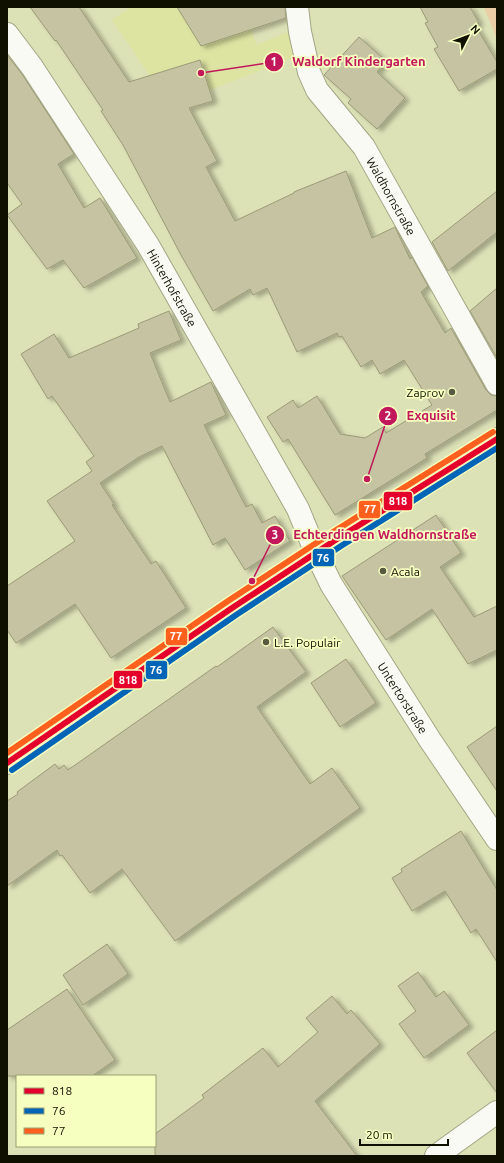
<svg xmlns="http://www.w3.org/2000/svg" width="504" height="1163" font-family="Ubuntu,sans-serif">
<defs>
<filter id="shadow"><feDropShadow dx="4.5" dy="2.5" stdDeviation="2" flood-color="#0004"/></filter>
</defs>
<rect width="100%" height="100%" fill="#dce1b6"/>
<path fill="#dde4a1" d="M131,7H281L251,30L257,45L288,32L297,56L210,90L213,101L175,113L112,20Z"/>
<path fill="#ebcda6" d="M484,7H497V39Z"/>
<path fill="#c5c3a1" stroke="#9c9a77" filter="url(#shadow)" d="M30,7H79L129,82L200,60L213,101L189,108L217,161L206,167L235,221L294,193V192L346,171L372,238L395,227L410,259L412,257L428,286L421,292L445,333L451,328L486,390L491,395L497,396V410L425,454L427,458L335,515L288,439L283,442L267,417L293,400L298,408L317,396L340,434L365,438L383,427L386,433L432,405L404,360L380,374L372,360L361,367L342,336L339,337L337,333L297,352L267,288L253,295L250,289L213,311L181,255L123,145L101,111L103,110L56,40L55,41Z
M177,7H285L286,18L201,46Z
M420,7H470L479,23L475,25L497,62V69L459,91L434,49L438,47L425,23L428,22Z
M359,37L386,61L377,72L405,98L377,129L348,103L351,99L324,75Z
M7,55L22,74L74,154L58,164L84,208L100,198L137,258L84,288L63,260L47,269L7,215L22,204L7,183Z
M497,191V232L448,271L432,242Z
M497,288V358L470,311Z
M169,311L181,340L150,353L170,402L211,382L226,415L204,425L246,507L252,504L262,523L275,516L290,541L245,570L225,538L213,545L162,446L139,457L100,483L114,504L112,505L151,564L156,561L186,608L111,658L75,604L16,643L7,630V586L75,541L47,501L92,471L86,462L94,456L52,396L48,399L21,354L54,334L69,358L139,328L138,324Z
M436,515L461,553L440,567L474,617L497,606V650L468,664L432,609L386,640L342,576Z
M273,627L306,672L257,707L310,784L332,768L360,808L175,941L122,869L90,893L62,855L60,856L57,850L7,886V801L18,794L17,792L55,764L59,769L64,765L68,770L216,666L217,667Z
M346,659L376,703L340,727L311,683Z
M497,726V791L467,747Z
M461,831L497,890V962L476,929L471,933L445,891L412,911L392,878L402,872L401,869Z
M107,944L128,974L83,1005L63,975Z
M418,972L436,997L444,991L469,1025L424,1058L399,1024L416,1011L398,986Z
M67,989L115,1060L92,1076H7V1030Z
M332,996L347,1014L351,1010L380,1044L315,1101L357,1156H155V1134L204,1098L202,1095L263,1048L278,1067L318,1032L306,1018Z
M497,1030V1093L467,1053Z"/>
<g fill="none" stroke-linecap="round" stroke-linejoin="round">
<g stroke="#a3a684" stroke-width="24">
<g id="minor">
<path id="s1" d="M297,7L300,32L309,72L317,90L364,147L497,384"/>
<path id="s2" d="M7,34L32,67L148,245L298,509L316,553L331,584L430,740L497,839"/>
<path d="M436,1156L497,1112"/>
</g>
</g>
<g stroke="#a3a684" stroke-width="24">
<path id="secondary" d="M7,763L87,707L232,608L337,539L497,439"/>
</g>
<use href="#minor" stroke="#fafaf4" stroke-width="22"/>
<use href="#secondary" stroke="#fafaf4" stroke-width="22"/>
<g stroke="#f7ffc0" stroke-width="9">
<path id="bus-1" d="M7,763L232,608L337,539L497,439"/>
</g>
<g stroke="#f7ffc0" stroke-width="9">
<path id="bus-2" d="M12,770L236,615L341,546L497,448"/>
</g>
<g stroke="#f7ffc0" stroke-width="9">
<path id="bus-3" d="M7,753L228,601L333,532L493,432"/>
</g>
<use href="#bus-1" stroke="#e4002b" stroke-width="6"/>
<use href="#bus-2" stroke="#0065b7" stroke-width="6"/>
<use href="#bus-3" stroke="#ff601e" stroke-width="6"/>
</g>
<g fill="#575940" stroke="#f7ffc0" stroke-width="1.5">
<circle cx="452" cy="392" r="4"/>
<circle cx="383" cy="571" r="4"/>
<circle cx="266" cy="642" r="4"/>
</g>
<g text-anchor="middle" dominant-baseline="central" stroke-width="3.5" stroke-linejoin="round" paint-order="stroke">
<g font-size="12" fill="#0f1000" stroke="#f7ffc0">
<text stroke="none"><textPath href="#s1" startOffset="216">Waldhornstraße</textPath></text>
<text stroke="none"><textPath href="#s2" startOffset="303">Hinterhofstraße</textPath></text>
<text stroke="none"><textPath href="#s2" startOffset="774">Untertorstraße</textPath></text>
</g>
<g font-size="12" fill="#0f1000" stroke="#f7ffc0" text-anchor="start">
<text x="444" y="392" text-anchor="end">Zaprov</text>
<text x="391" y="571">Acala</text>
<text x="274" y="642">L.E. Populair</text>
</g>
</g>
<path fill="none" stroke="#c2185b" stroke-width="1.5" d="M201 73L274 62M367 479L388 416M252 581L275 535"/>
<g fill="#c2185b" stroke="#f7ffc0" stroke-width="1.5">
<circle cx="201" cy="73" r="4"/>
<circle cx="367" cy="479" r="4"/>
<circle cx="252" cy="581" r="4"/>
<circle cx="274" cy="62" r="10"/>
<circle cx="388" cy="416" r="10"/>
<circle cx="275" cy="535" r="10"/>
</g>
<g font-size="12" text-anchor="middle" font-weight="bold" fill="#fff">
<text x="274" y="66">1</text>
<text x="388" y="420">2</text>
<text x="275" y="539">3</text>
</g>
<g font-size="13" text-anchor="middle" font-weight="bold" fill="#c2185b" stroke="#f7ffc0" stroke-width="3.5" stroke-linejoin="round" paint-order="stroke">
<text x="359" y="66">Waldorf Kindergarten</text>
<text x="431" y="420">Exquisit</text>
<text x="385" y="539">Echterdingen Waldhornstraße</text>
</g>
<g stroke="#f7ffc0" stroke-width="1.5">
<rect x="383" y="491" width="30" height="20" rx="4" fill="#e4002b"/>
<rect x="358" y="500" width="23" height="19" rx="4" fill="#ff601e"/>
<rect x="312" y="548" width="23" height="19" rx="4" fill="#0065b7"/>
<rect x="165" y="627" width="23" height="19" rx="4" fill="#ff601e"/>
<rect x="145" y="660" width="23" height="20" rx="4" fill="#0065b7"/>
<rect x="113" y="670" width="30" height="19" rx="4" fill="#e4002b"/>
</g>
<g font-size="11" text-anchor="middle" font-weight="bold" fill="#fff">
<text x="398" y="505">818</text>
<text x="370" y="513">77</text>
<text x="323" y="562">76</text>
<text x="176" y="640">77</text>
<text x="156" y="674">76</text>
<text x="128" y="684">818</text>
</g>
<rect width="504" height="1163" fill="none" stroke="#0f1000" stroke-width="16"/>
<rect x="16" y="1075" width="140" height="72" fill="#f7ffc0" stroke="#9a9f73"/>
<rect x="24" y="1088" width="20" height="6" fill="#e4002b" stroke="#9a9f73"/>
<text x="52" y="1095" font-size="12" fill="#0f1000">818</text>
<rect x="24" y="1108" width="20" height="6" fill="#0065b7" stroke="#9a9f73"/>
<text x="52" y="1115" font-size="12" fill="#0f1000">76</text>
<rect x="24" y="1128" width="20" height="6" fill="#ff601e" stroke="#9a9f73"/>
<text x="52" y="1135" font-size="12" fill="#0f1000">77</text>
<g transform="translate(468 36) rotate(48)" stroke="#f7ffc0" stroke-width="3" paint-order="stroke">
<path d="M0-3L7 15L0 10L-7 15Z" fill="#0f1000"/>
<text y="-6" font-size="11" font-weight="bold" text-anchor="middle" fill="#0f1000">N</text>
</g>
<path d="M360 1139v6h88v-6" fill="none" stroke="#0f1000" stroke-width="2"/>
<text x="366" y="1139" font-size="12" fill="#0f1000" stroke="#f7ffc0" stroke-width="3" paint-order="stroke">20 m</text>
</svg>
